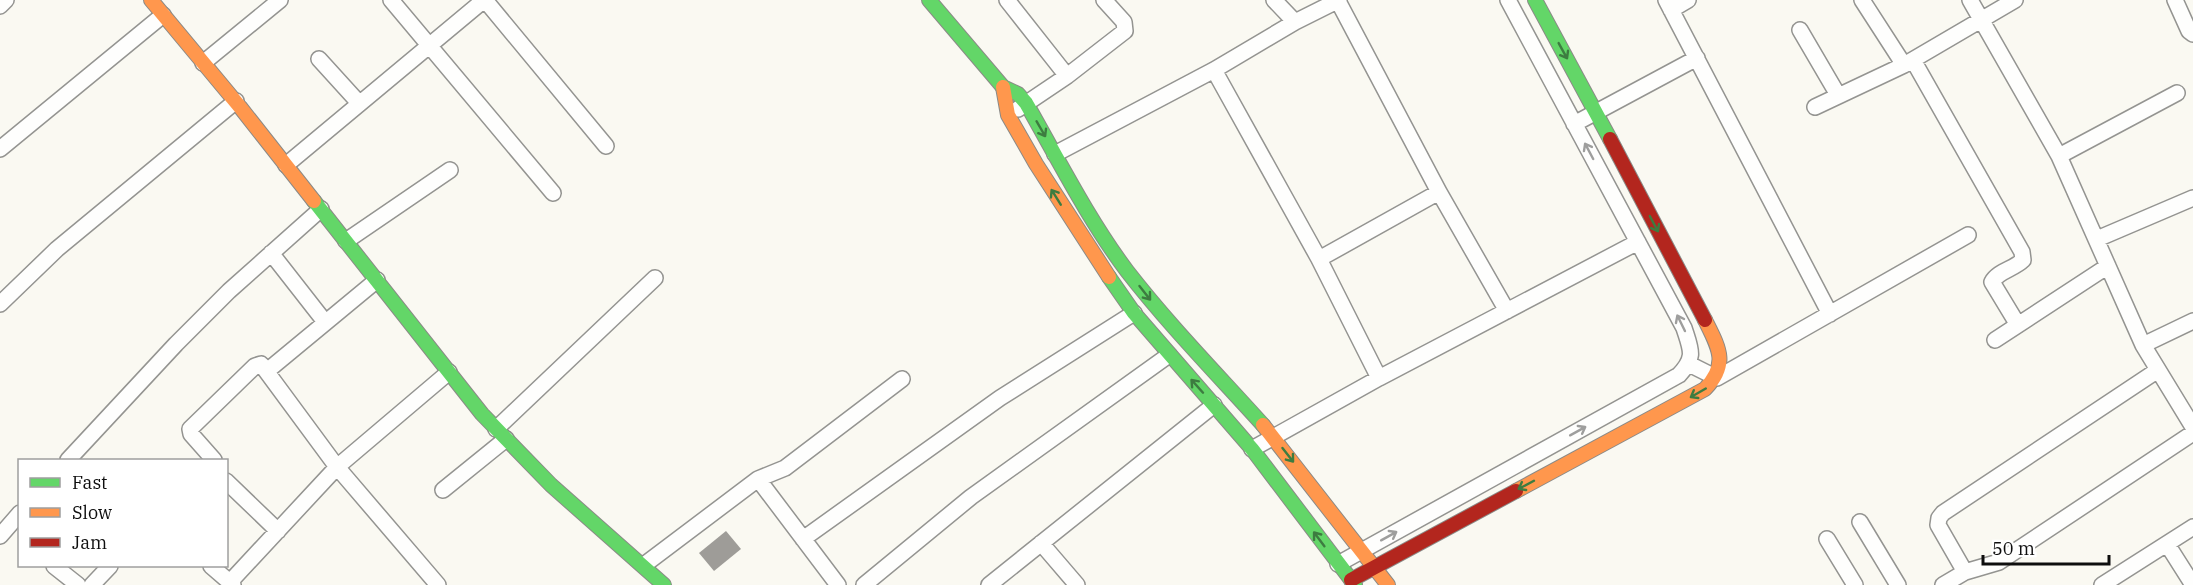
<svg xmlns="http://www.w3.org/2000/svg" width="2193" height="585" font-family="'IBM Plex Serif',serif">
<rect width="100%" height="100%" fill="#faf9f2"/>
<path fill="#9e9c98" d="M726,531L741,549L714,571L699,553Z"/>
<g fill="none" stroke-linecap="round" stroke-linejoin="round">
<g stroke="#949491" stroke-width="18">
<path id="street" d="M391,0L553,193
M485,0L606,146
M1007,0L1067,76
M1274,0L1295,22
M1666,0L1830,314
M1862,0L1904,65
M1970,0L2059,156L2143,345L2193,427
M2175,0L2189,31L2193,34
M1338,1L1439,192L1507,311
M0,6L6,0
M1671,10L1688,0
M1800,30L1838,95
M319,59L359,103
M1913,60L2022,252L2023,260C2014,269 1998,271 1992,282L2018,325
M203,63L280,0
M1214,70L1319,259L1379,378
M1815,107L1904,65L2015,0
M1018,109L1067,76L1125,31L1124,22L1104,0
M1574,124L1697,58
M0,149L163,15
M1055,154L1214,70L1295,22L1339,0
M2059,156L2177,93
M286,165L484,0
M2097,239L2193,198
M346,241L450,170
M271,253L325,322
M1319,259L1439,192
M0,304L57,249L236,101
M1995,340L2108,266
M2143,345L2193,321
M1689,364L1717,378L1968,235
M267,371L377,280
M496,429L655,278
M1252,449L1379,378L1638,242
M68,460L176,344L229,291L321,209
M214,460L191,434L190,429L255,366L261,364L337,467L438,585
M758,479L838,585
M226,481L278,531
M443,490L506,439
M1860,522L1898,585
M0,536L20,513
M803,539L1000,398L1134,313
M1827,539L1855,585
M1041,543L1077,585
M2167,544L2193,585
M1338,564L1679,375C1696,357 1691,350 1684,328L1508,0
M644,565L758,479L785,468L902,379
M54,566L78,585
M211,566L233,585
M1965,572L1938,525L1939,518L1943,513L2158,370
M230,582L337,467L449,372
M92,585L110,566
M864,585L971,497L1169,355
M989,585L1214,405
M1943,585L1965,572L1999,562L2193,433
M2102,585L2193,527"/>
</g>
<g stroke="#8b8a87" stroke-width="16">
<path id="fast" d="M929,0L1003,87L1018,94L1026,103C1058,159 1088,219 1127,271C1169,325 1217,374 1263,425
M1535,0L1610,139
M314,201L482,414L551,485L664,585
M1109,277L1134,313L1252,449L1355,585"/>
</g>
<g stroke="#8b8a87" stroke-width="16">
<path id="slow" d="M151,0L240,107L314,201
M1003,87L1008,115L1036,164L1109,277
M1263,425L1388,585
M1516,491L1705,389C1729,364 1719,348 1705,320"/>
</g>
<g stroke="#8b8a87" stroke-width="16">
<path id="jam" d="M1610,139L1705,320
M1351,580L1516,491"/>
</g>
<use href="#street" stroke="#fefefd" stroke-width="15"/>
<use href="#fast" stroke="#63d668" stroke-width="14"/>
<use href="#slow" stroke="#ff974d" stroke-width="14"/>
<use href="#jam" stroke="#b3261e" stroke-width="14"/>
</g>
<defs><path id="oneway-shaft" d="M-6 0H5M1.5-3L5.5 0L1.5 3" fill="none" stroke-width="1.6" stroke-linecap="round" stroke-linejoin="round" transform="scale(1.5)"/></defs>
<g stroke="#3d7c40">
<use href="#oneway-shaft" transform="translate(1563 51) rotate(61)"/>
<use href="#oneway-shaft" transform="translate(1041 129) rotate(60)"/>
<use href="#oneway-shaft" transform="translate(1056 197) rotate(-122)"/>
<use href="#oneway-shaft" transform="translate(1654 224) rotate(62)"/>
<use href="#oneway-shaft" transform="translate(1145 293) rotate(52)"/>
<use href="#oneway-shaft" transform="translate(1197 386) rotate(-132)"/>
<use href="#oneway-shaft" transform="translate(1698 393) rotate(150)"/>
<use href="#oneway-shaft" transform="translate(1288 455) rotate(52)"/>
<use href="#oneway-shaft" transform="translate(1526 485) rotate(152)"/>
<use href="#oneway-shaft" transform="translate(1319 539) rotate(-127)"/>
</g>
<g stroke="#9e9e9d">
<use href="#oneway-shaft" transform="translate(1589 151) rotate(-118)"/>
<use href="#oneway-shaft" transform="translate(1681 323) rotate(-116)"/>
<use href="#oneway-shaft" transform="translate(1578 431) rotate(-29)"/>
<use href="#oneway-shaft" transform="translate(1389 536) rotate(-29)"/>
</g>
<rect x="18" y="459" width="210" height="108" fill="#ffffff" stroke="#9f9f9f" stroke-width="1.5"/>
<rect x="30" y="478" width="30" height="9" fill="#63d668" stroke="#9f9f9f" stroke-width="1.5"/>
<text x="72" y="489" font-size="18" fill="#0e0e0e">Fast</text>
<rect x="30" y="508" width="30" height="9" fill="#ff974d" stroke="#9f9f9f" stroke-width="1.5"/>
<text x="72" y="519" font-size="18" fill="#0e0e0e">Slow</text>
<rect x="30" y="538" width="30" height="9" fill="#b3261e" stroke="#9f9f9f" stroke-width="1.5"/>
<text x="72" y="549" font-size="18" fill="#0e0e0e">Jam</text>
<path d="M1983 555v9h126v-9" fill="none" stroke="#0e0e0e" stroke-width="3"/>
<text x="1992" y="555" font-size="18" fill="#0e0e0e" stroke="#ffffff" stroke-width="4.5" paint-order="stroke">50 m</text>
</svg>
